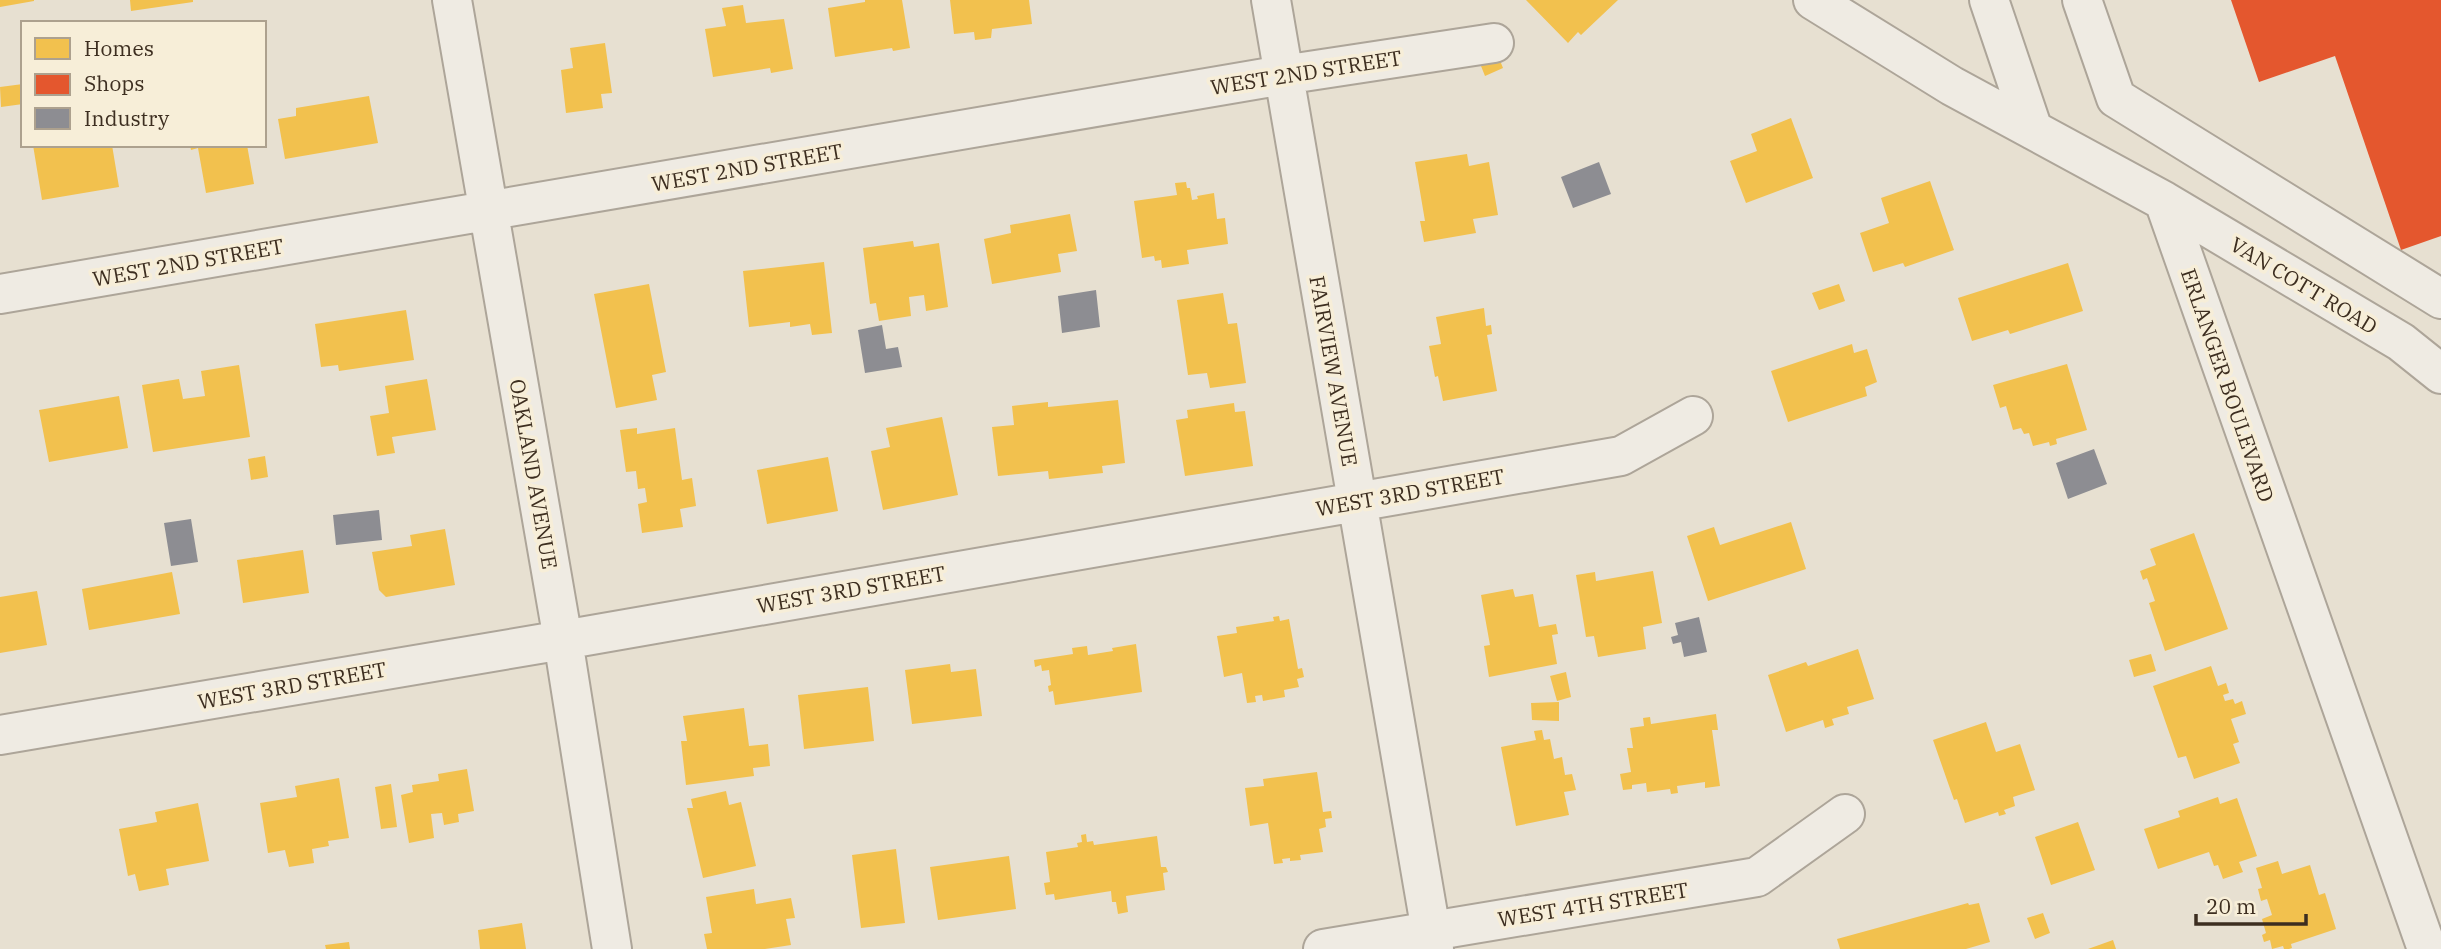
<svg xmlns="http://www.w3.org/2000/svg" width="2441" height="949" font-family="'IBM Plex Serif',serif">
<rect width="100%" height="100%" fill="#e7e0d1"/>
<path fill="#f2c14e" d="M0,0H34V1L0,7Z
M130,0H193V2L131,11Z
M865,0H902L910,48L893,51L892,48L835,57L828,8L865,2Z
M950,0H1029L1032,24L992,29L991,38L975,40L974,32L954,34Z
M1526,0H1618L1581,35L1578,32L1568,43Z
M743,5L746,23L784,19L793,69L771,73L770,68L713,77L705,29L726,26L722,8Z
M605,43L612,93L601,94L603,108L566,113L561,70L573,68L570,48Z
M1493,43L1503,68L1485,76L1475,51Z
M23,84V104L1,107L0,87Z
M369,96L378,143L285,159L278,119L296,116V108Z
M1791,118L1813,178L1746,203L1730,161L1757,151L1751,134Z
M33,145H112L119,187L42,200Z
M190,145H247L254,184L206,193L198,148L191,150Z
M1467,154L1469,166L1489,162L1498,215L1473,219L1476,233L1424,242L1420,221H1425L1415,162Z
M1930,181L1954,250L1905,267L1903,263L1873,272L1860,233L1889,223L1881,198Z
M1186,182L1187,188H1190L1192,200L1198,199L1197,196L1214,193L1217,219L1225,218L1228,244L1187,250L1189,264L1162,268L1161,260L1155,261L1154,256L1142,258L1134,201L1177,195L1175,183Z
M1070,214L1077,251L1058,254L1061,272L992,284L984,239L1011,233L1010,225Z
M913,241L914,247L939,243L948,307L926,311L924,295L909,297L911,316L879,321L876,303L870,304L863,248Z
M824,262L832,333L812,335L810,324L790,327V322L749,327L743,271Z
M2068,263L2083,311L2010,334L2008,330L1972,341L1958,298Z
M649,284L666,372L652,375L657,400L616,408L594,294Z
M1839,284L1845,301L1819,310L1812,293Z
M1223,293L1228,324L1237,323L1246,383L1210,388L1207,373L1188,375L1177,300Z
M1484,308L1486,326L1491,325L1492,334L1487,335L1497,391L1443,401L1438,376L1435,377L1429,346L1441,344L1436,317Z
M406,310L414,360L339,371L338,365L321,367L315,324Z
M1852,344L1854,353L1867,349L1877,382L1865,387L1867,396L1788,422L1771,371Z
M2067,364L2087,430L2056,439L2057,444L2050,446L2049,442L2033,446L2029,433L2024,434L2021,428L2013,430L2006,406L2000,408L1993,385Z
M239,365L250,437L153,452L142,385L179,379L183,399L205,396L201,371Z
M427,379L436,430L392,437L395,453L377,456L370,416L389,413L385,386Z
M119,396L128,448L49,462L39,410Z
M1118,400L1125,463L1102,466L1103,473L1049,479L1048,471L998,476L992,427L1014,425L1012,406L1048,402V407Z
M1234,403L1235,412L1245,411L1253,466L1185,476L1176,420L1188,418L1187,410Z
M942,417L958,495L883,510L871,451L890,447L886,428Z
M637,428V434L675,428L682,480L692,478L696,506L680,509L683,527L642,533L638,504L647,502L645,488L638,489L636,471L626,472L620,430Z
M265,456L268,477L251,480L248,459Z
M828,457L838,511L767,524L757,470Z
M1791,522L1806,569L1708,601L1687,536L1714,527L1720,545Z
M445,529L455,585L386,597L379,590L372,552L412,546L410,535Z
M2194,533L2228,629L2165,651L2149,603L2155,601L2147,578L2143,580L2140,571L2156,565L2150,549Z
M303,550L309,593L243,603L237,560Z
M1653,571L1662,623L1643,627L1646,649L1598,657L1594,636L1586,637L1576,575L1595,572L1596,581Z
M172,572L180,614L89,630L82,589Z
M1513,589L1515,597L1533,594L1539,627L1556,624L1558,634L1552,635L1557,664L1489,677L1484,646L1490,645L1481,595Z
M37,591L47,645L0,653V597Z
M1279,616L1280,621L1289,619L1298,669L1302,668L1304,677L1297,679L1299,687L1284,690L1285,697L1263,701L1262,695L1255,696L1256,702L1247,703L1242,673L1224,677L1217,636L1237,633L1236,627L1274,621L1273,617Z
M1136,644L1142,692L1055,705L1053,691L1049,692L1048,686L1051,685L1049,670L1042,671L1041,665L1035,667L1034,660L1073,654L1072,648L1087,646L1088,655L1113,651L1112,648Z
M1858,649L1874,699L1847,707L1849,714L1832,719L1834,725L1825,728L1823,720L1786,732L1768,675L1806,662L1808,666Z
M2151,654L2156,671L2134,677L2129,660Z
M950,664L951,672L976,669L982,716L912,724L905,670Z
M2211,666L2218,686L2226,683L2229,693L2223,695L2225,701L2233,699L2235,704L2242,701L2246,714L2231,719L2239,742L2233,744L2240,763L2194,779L2186,756L2178,758L2153,686Z
M1566,672L1571,697L1557,701L1550,676Z
M868,687L874,741L804,749L798,695Z
M1559,702V721L1532,720L1531,703Z
M744,708L749,746L768,744L770,766L753,768L754,776L686,785L681,741H687L683,716Z
M1716,714L1718,730H1712L1720,786L1705,788V782L1677,786L1678,793L1671,794L1670,789L1647,792L1646,783L1632,785V789L1623,790L1620,774L1631,772L1627,748H1633L1630,728L1644,726L1643,718L1650,717L1651,724Z
M1986,722L1996,752L2020,744L2035,790L2013,797L2015,806L2004,810L2006,814L1999,816L1998,812L1965,823L1957,799L1954,800L1933,740Z
M1542,730L1544,740L1550,739L1554,759L1562,757L1565,775L1572,774L1576,790L1564,792L1569,815L1516,826L1501,747L1536,740L1534,731Z
M467,769L474,811L458,814L459,822L444,825L442,813L431,814L434,838L409,843L401,795L413,792L412,785L439,781L438,774Z
M1317,772L1323,812L1331,811L1332,818L1325,819L1326,827L1319,829L1323,852L1300,855L1301,860L1290,861V858L1282,859L1283,863L1274,864L1268,823L1250,826L1245,788L1264,786L1263,779Z
M339,778L349,838L328,841L329,846L312,849L314,863L289,867L285,850L268,853L260,803L297,797L295,786Z
M391,784L397,827L381,829L375,787Z
M726,791L729,805L741,802L756,866L703,878L687,808H693L691,799Z
M2218,797L2220,804L2237,798L2257,856L2239,862L2243,872L2223,879L2218,865L2214,866L2209,852L2158,869L2144,829L2180,817L2178,811Z
M198,803L209,861L166,869L169,885L139,891L135,874L128,876L119,829L157,822L155,812Z
M2078,822L2095,870L2051,885L2035,837Z
M1086,834L1087,842L1093,841L1094,845L1157,836L1161,867H1166L1168,872L1163,873L1165,890L1126,896L1128,912L1118,914L1116,902H1112L1111,891L1055,900L1054,894L1046,895L1044,883L1050,882L1046,852L1078,847L1077,843L1082,842L1081,835Z
M896,849L905,923L861,928L852,855Z
M1009,856L1016,909L938,920L930,867Z
M2278,861L2282,874L2310,865L2319,895L2325,893L2336,929L2291,944L2292,948L2289,949H2284L2283,946L2272,949L2270,940L2264,942L2262,935L2266,933L2262,919L2272,915L2267,899L2261,901L2258,889L2262,888L2256,868Z
M754,889L756,904L791,898L795,918L786,919L791,945L765,949H707L704,934L712,933L706,897Z
M1968,903L1969,905L1979,903L1990,942L1966,949H1840L1837,939Z
M2043,913L2050,933L2035,939L2027,918Z
M522,923L526,949H480L478,930Z
M2113,940L2116,949H2088Z
M349,942L350,949H326L325,945Z"/>
<path fill="#e4572e" d="M2231,0H2441V236L2401,250L2335,56L2259,82Z"/>
<path fill="#8d8d92" d="M1599,162L1611,194L1573,208L1561,177Z
M1096,290L1100,327L1062,333L1058,296Z
M882,325L886,349L898,347L902,367L865,373L858,330Z
M2094,449L2107,484L2068,499L2056,463Z
M379,510L382,540L336,545L333,515Z
M191,519L198,562L171,566L164,523Z
M1699,617L1707,652L1684,657L1681,642L1673,644L1671,637L1678,635L1675,623Z"/>
<g fill="none" stroke-linecap="round" stroke-linejoin="round">
<g stroke="#ada599" stroke-width="42">
<path id="minor" d="M452,0L563,640L612,949
M1271,0L1434,949
M1813,0L1952,86L2164,201L2401,342L2441,374
M1989,0L2033,130
M2082,0L2116,98L2441,299
M2164,201L2427,949
M0,294L1283,75L1494,43
M0,735L563,640L1621,456L1693,416
M1323,949L1757,877L1845,814"/>
</g>
<use href="#minor" stroke="#efebe3" stroke-width="38"/>
</g>
<g text-anchor="middle" dominant-baseline="central" stroke-width="7" stroke-linejoin="round" paint-order="stroke">
<g font-size="21" fill="#3d2e20" stroke="#f7eed8">
<text transform="translate(1306 72) rotate(-9)">WEST 2ND STREET</text>
<text transform="translate(747 167) rotate(-10)">WEST 2ND STREET</text>
<text transform="translate(188 262) rotate(-10)">WEST 2ND STREET</text>
<text transform="translate(2304 285) rotate(31)">VAN COTT ROAD</text>
<text transform="translate(1334 371) rotate(80)">FAIRVIEW AVENUE</text>
<text transform="translate(2228 385) rotate(71)">ERLANGER BOULEVARD</text>
<text transform="translate(534 474) rotate(80)">OAKLAND AVENUE</text>
<text transform="translate(1410 492) rotate(-10)">WEST 3RD STREET</text>
<text transform="translate(851 589) rotate(-10)">WEST 3RD STREET</text>
<text transform="translate(292 685) rotate(-10)">WEST 3RD STREET</text>
<text transform="translate(1593 904) rotate(-9)">WEST 4TH STREET</text>
</g>
</g>
<rect x="21" y="21" width="245" height="126" fill="#f7eed8" stroke="#ada18e" stroke-width="2"/>
<rect x="35" y="38" width="35" height="21" fill="#f2c14e" stroke="#ada18e" stroke-width="2"/>
<text x="84" y="56" font-size="21" fill="#3d2e20">Homes</text>
<rect x="35" y="74" width="35" height="21" fill="#e4572e" stroke="#ada18e" stroke-width="2"/>
<text x="84" y="91" font-size="21" fill="#3d2e20">Shops</text>
<rect x="35" y="108" width="35" height="21" fill="#8d8d92" stroke="#ada18e" stroke-width="2"/>
<text x="84" y="126" font-size="21" fill="#3d2e20">Industry</text>
<path d="M2196 914v10h110v-10" fill="none" stroke="#3d2e20" stroke-width="3.5"/>
<text x="2206" y="914" font-size="21" fill="#3d2e20" stroke="#f7eed8" stroke-width="5" paint-order="stroke">20 m</text>
</svg>
